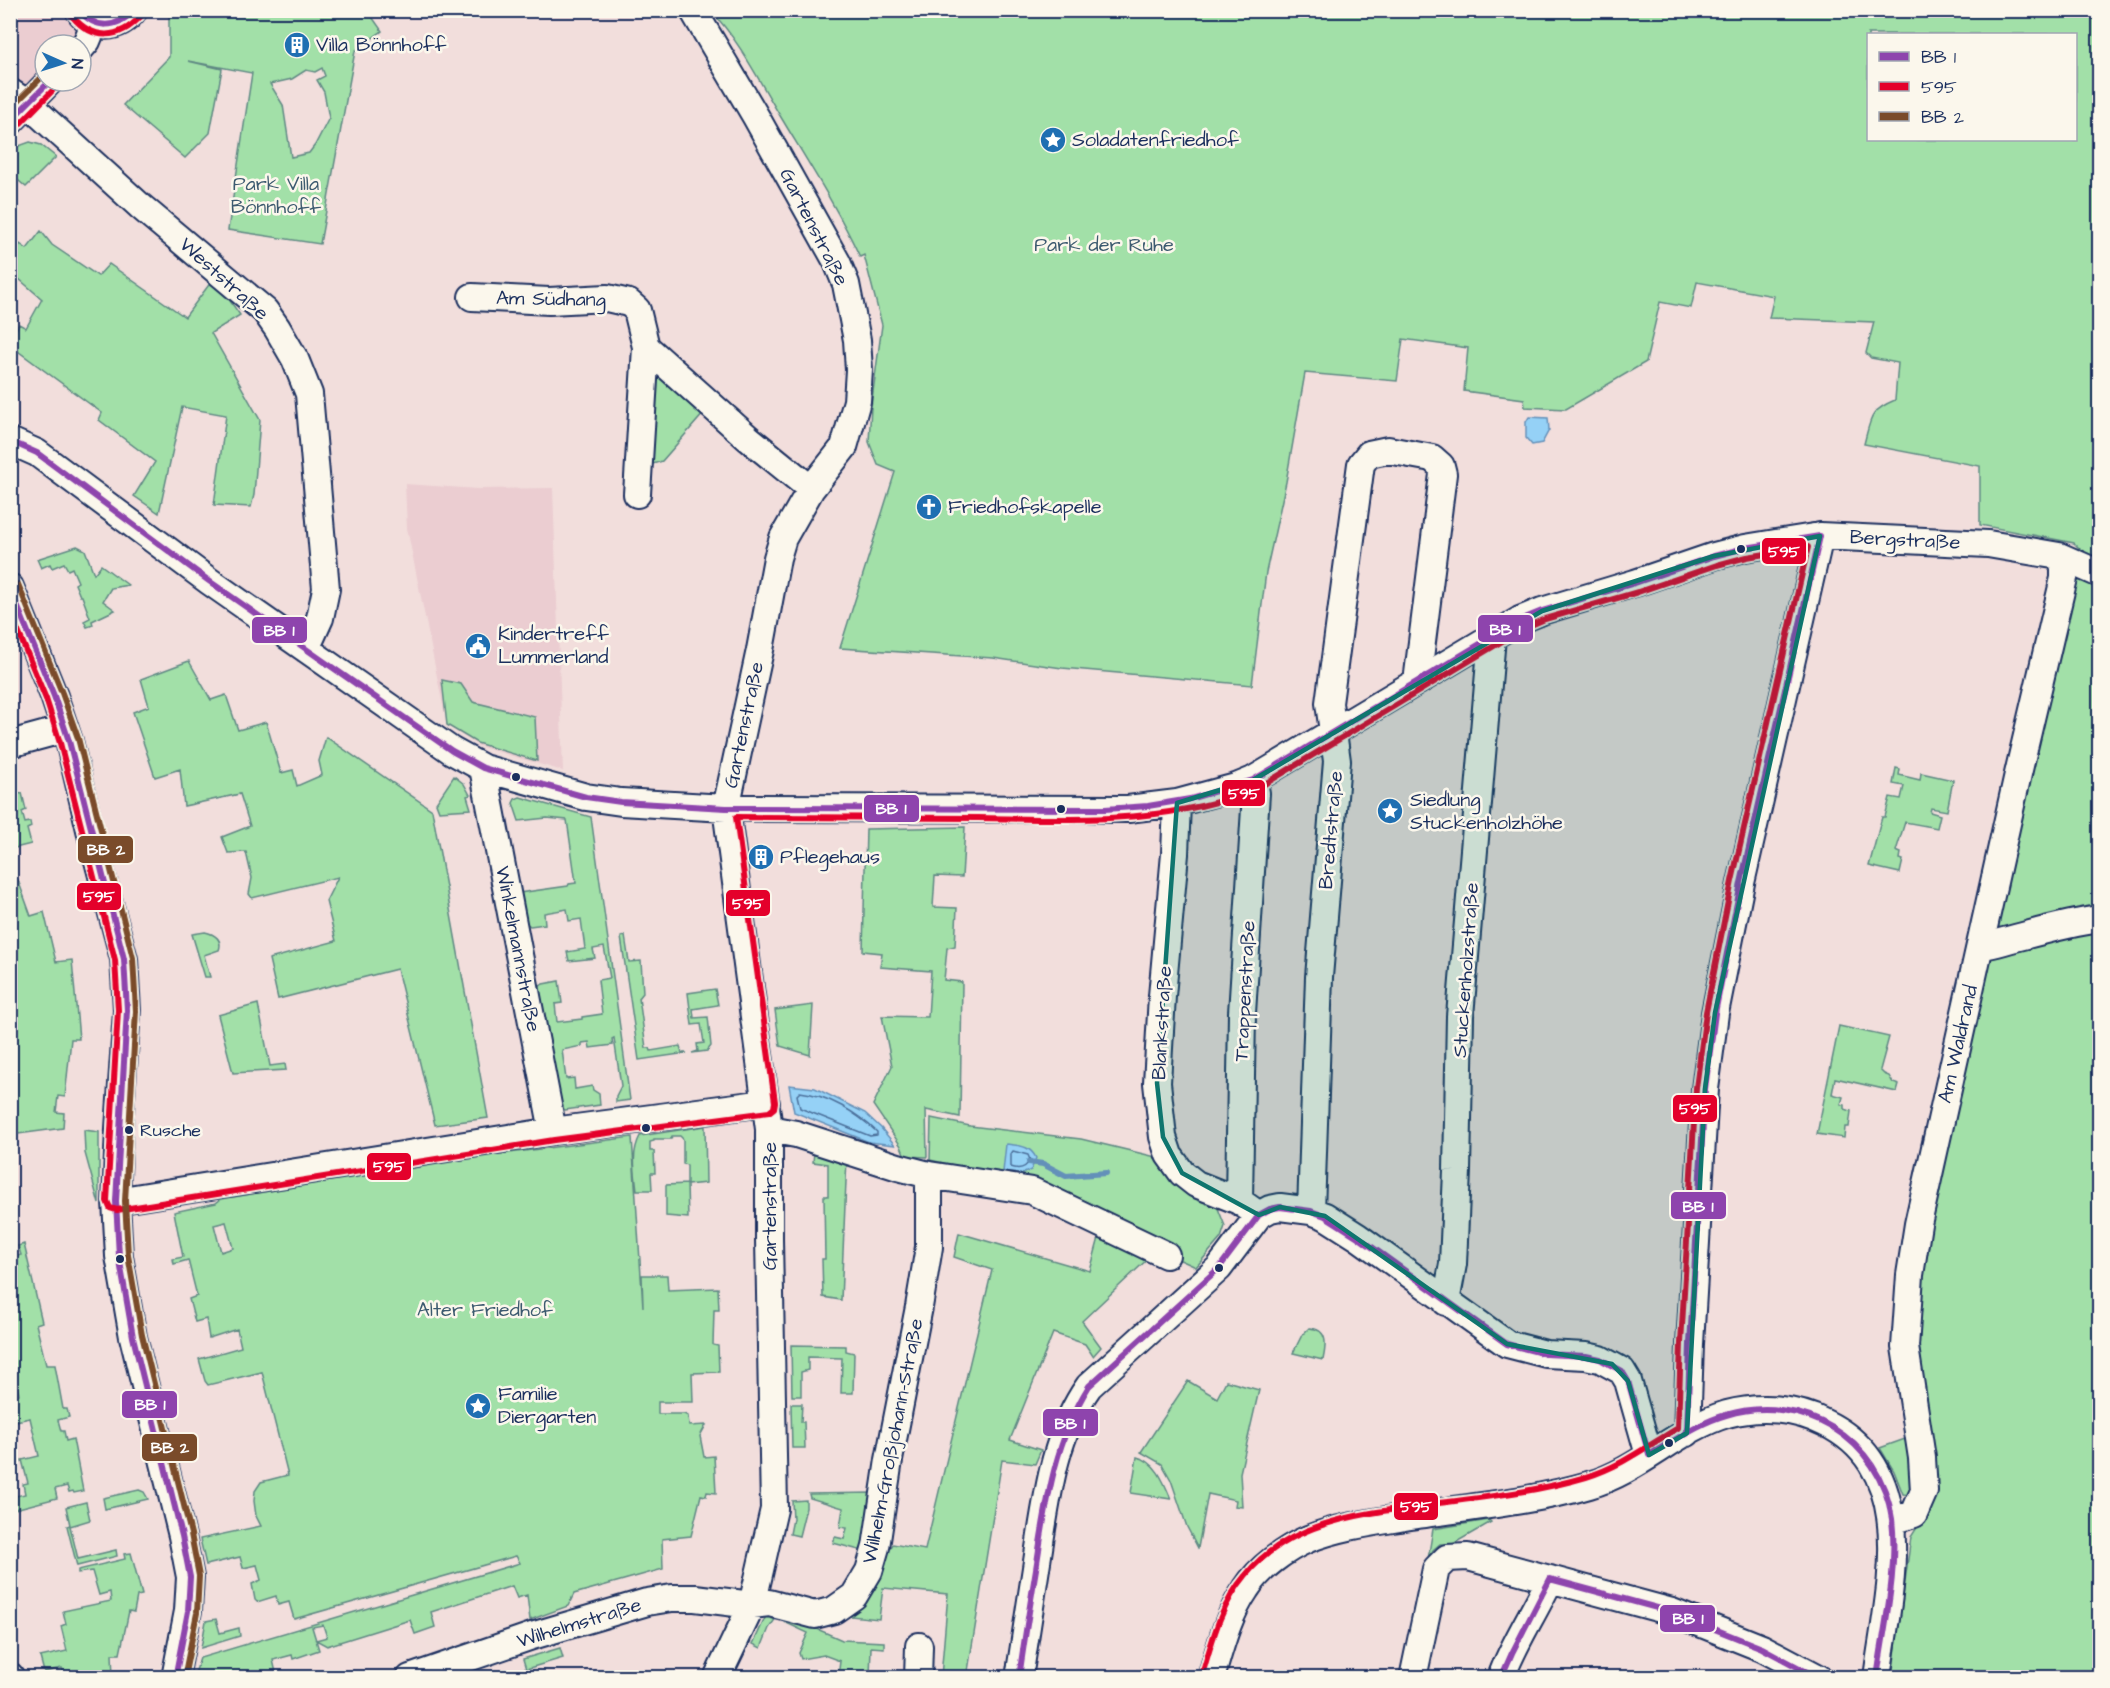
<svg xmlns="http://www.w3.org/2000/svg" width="2110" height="1688" font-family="'Architects Daughter',sans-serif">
<rect width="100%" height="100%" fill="#f2dedc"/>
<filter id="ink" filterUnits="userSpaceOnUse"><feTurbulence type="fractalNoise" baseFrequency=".0167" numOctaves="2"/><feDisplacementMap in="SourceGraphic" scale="12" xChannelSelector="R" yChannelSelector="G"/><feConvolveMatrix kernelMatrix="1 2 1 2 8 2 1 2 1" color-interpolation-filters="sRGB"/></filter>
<g filter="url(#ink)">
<path fill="#ebcdd1" d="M10,11H134L81,45H45V81H50L11,92Z
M405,484L478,489L553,488L563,771L478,746L447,726L407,528Z"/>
<path fill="#a2e0a8" stroke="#5e8883" stroke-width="1.5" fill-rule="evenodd" d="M182,10L368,11L382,31L355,51L320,244L228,230L252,73L188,61L222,69L210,133L185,158L123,105L169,57V17ZM322,68L325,76L317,80L324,92L329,118L315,145L309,153L291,157L283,105L270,84L292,79L306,70L315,72Z
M711,11H2099V1677H1892L1911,1537L1923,1518L1913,1346L1927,1222L2081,559V550L2074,543L1980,525V466L1864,444C1871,418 1869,411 1895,400L1898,363L1871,358L1866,353L1874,322L1769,318L1774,296L1697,282L1691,308L1660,302L1646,362L1566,409L1525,407L1524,399L1464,391L1468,348L1403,339L1397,381L1305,373L1286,482L1266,572L1252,685L1062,668L993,658L840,648L895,472L878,465L869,442L871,407L882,325L864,255L860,257C837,207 807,161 779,114C758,79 739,40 711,11ZM1868,34H2076V140H1868Z
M30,142L41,145L56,157L26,187L13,176L11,178V151L13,148Z
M41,231L52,245L98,276L109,264L185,317L214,278L240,315L211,333L260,420L254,495L251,507L214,505L226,415L182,407L159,513L134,496L155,462L99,420L102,413L11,346L10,342L19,324L26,328L42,299L11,272V258L20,244L27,249Z
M661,377L704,413L662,461L653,464L651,463L655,378Z
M77,546L85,550L94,574L101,565L128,585L111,588L103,601L115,610L92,621L93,625L87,627L84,621L90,618L82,596H80L75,584L78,582L72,568L68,570L64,563L52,568L50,564L41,568L37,559Z
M189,661L211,700L226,695L238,730L266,722L281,773L293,770L297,786L322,775L319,761L326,737L432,810L488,1118L435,1125L397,969L278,999L269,959L336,941L326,901L338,877L252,898L249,894L252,878L246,852L228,853L222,837L250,826L240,794L184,806L180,769L155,777L133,712L149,706L141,679Z
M442,680L461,684L473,702L535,717L537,761L477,743L447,725Z
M1896,768L1900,769L1899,775L1920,780L1921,773L1953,780L1947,811L1931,808L1930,812L1940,815L1937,828L1905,822L1896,851L1901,853L1900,859L1903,860L1900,873L1869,866L1882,817H1885L1890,797L1901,799L1904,786L1893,784Z
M454,776L464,784L470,795L467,796L471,809L439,811L436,803Z
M18,789L19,794L22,793L26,810L22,812L25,823L30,822L31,827L27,829L31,844L11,849V791Z
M520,797L591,817L630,1100L616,1102V1096L621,1086L614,1038L612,1039L613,1045L590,1048L589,1042L582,1043V1046L562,1050L566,1079L574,1078L575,1089L592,1086L593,1090L599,1094L600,1105L565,1110L560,1107L535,990L543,984L559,981L562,1003L555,1004L557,1022L582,1019V1017L602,1014L598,980L610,978L604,947L593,949L595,958L569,961L567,952L585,949L581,919L569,921L567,909L544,913L545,924L530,926L524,921L519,893L568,886L569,884L576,883L567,820L547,818L519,821L513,803L515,799Z
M965,827L962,877L935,876L933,907L957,908L955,946L947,948L944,980L962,982L960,1117L926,1110L927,1157L905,1156L901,1146L873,1105L892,1066L882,1016L928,1017L931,971L880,967L882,953L863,951L866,829Z
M18,880L31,916L44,912L56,962L72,960L79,1039H71L65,1097L58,1096L56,1112L64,1113L63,1128L11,1135L10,884Z
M205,932C214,934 223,939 219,950L204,955L210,977H205L192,934Z
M625,936L629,962L641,961L643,993L639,998L646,1048H650L651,1051L680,1046L682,1053H687L639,1060L621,937Z
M715,989L718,1005L693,1009L694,1018L708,1017L711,1046L707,1051L692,1053L698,1051L697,1044L704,1043L701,1024L692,1025L688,993Z
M258,1004L270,1066L285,1064L286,1070L233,1073L218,1015Z
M813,1005L810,1055L780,1046L775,1010Z
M1839,1026L1889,1037L1880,1070L1884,1074L1889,1076L1893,1083L1899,1085L1897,1092L1835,1078L1832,1094L1843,1097L1841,1104L1845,1105V1109L1851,1111L1849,1127H1845L1844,1138L1817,1134Z
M931,1118L970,1126L1081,1139L1160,1158L1217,1206L1225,1226L1221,1238L1196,1267L981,1171L930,1160Z
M705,1126L706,1183L687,1185L688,1218L666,1216V1185L687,1184V1165L683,1164V1139L680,1136H672L671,1139H654V1141L650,1142V1151H654L655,1173H651L652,1190H637C635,1172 631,1153 640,1136Z
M84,1130L99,1132V1204L85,1153Z
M632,1137L643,1307L642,1275H667L668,1290L718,1288L719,1310H714L713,1345L718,1346L719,1372L692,1373L693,1402H658V1414H684L688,1416L689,1426L706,1425L700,1436L704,1457L714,1456L716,1493L707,1492L706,1496L701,1495L691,1536L662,1539L663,1569L574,1594L568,1606L530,1620L527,1595L517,1598L512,1586L431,1612L435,1627L415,1634L410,1620L327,1646L316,1640L327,1637L323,1625L312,1627L319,1650L293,1659L292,1655L273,1660L277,1677H194L200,1658L520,1563L516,1556L294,1619L289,1602L278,1605L276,1596L257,1602L255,1600L252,1584L261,1580L257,1565L243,1568L240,1557L206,1565L200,1539L261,1526L256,1516L254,1501L255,1491L261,1482L288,1475L262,1372L208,1385L205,1381L199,1359L241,1347L237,1329L209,1338L206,1319L195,1322L189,1299L197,1296L188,1260L174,1264L173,1259L183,1257L174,1212L216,1203L221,1199L454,1160ZM226,1222L233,1248L221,1252L214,1225Z
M814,1152L847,1157L841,1300L823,1297L822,1259H825L824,1196H828V1164L813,1162Z
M959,1233L1090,1271L1100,1234L1153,1254L1082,1321L1101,1347L1093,1356L1085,1344L1053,1333L1010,1440L1041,1450L1035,1464L1002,1460L967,1677H941L948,1594L883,1588L879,1619L840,1615L882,1550L889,1551L893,1544L925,1550L992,1270L954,1257Z
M24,1244L42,1322L36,1324L46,1365H55L63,1409H67L69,1417L58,1420L61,1431H64L66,1441L73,1439L83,1491L74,1493L73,1491L69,1492L67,1486L55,1489L57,1498L11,1510V1497L25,1494L23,1484L28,1483L22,1460L39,1456L30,1418L11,1422V1400H13L12,1396L19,1394L15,1379L11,1380V1365L15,1364L10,1345L11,1258L21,1255L18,1246Z
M1309,1328C1329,1329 1326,1346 1323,1360L1293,1353L1302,1335Z
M791,1345L846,1346V1351L854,1353L853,1393H841L842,1358L808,1357V1370L801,1372V1396H792Z
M1188,1381L1217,1398L1226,1381L1259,1390L1240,1473L1242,1507L1235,1506L1236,1500L1208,1494L1198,1548L1187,1527L1171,1480L1162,1464L1141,1452Z
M791,1404H802L801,1422H804L805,1448H792Z
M1905,1439C1908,1455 1916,1481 1908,1495L1903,1494L1894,1471L1880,1448Z
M1137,1457C1156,1461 1164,1482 1171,1499L1131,1493Z
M139,1490L144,1492L148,1499L105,1509L103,1498Z
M874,1493L863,1551L833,1543L835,1537L844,1539L847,1528L840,1527L843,1508L810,1498L809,1494Z
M806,1500V1508L799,1536L790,1534L793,1519L792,1501Z
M86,1502L90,1520L70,1526L78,1559L116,1550L117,1556L77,1566L67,1526L70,1525L66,1507Z
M1489,1520L1491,1522L1453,1544H1440L1433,1550L1428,1559L1433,1529Z
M131,1553L142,1595L137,1596L134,1612L129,1611L120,1654H112L113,1677H64L62,1668L44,1672L40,1657L67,1651L61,1626L66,1624L63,1611L111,1601L110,1592L99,1595L92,1571L78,1573V1570L125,1559L124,1554Z
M781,1613L842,1640L884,1642V1648L871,1647L870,1677L838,1678L840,1661L824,1655L801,1659L799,1653L808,1633L776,1618L769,1628L761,1648L753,1644L766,1616Z
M216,1619L220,1633L239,1628L240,1636L201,1648L206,1621Z
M560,1648L563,1658L526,1669L523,1659Z"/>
<path fill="#95d1f6" stroke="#6490b9" stroke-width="1.5" d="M1529,417L1548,418L1549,430L1542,443L1532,445L1526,438V422Z
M789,1085L815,1088L865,1113L881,1128L895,1145L869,1142L794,1112Z
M1006,1144C1019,1146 1030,1145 1036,1158L1031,1170L1022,1174L1003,1172Z"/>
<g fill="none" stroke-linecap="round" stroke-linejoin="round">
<path stroke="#4c709b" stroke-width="1.5" d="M800,1092C828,1095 857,1113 877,1132V1135L870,1136L800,1108L797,1095Z
M1013,1151L1028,1155L1030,1160C1026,1168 1019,1170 1011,1167V1154Z"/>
<path stroke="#6490b9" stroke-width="6" d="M1029,1162L1043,1164L1066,1176L1106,1173"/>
<g stroke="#1b2f5e" stroke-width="30">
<path id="street" d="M79,10C93,32 120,30 134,10
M693,10L756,117L837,262L846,284L857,340L859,370L857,401L844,447L811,489L783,538L777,558L760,650L726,808L769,1129V1239L774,1509L752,1605L717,1678
M81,48L87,41L94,24
M10,92L28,104L140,206L265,311L277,328L295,359L309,394L326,589L320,618L306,649
M10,122L50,81
M472,297L549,301L607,298L629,303L637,310L646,347L748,438L811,489
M10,441L37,453L209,581L452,751L483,768L586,797L621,802L726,808L1128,809L1177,803L1236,787L1253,780L1520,620L1542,611L1635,583L1714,556L1745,548L1820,536L1988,544L2059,556L2100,574
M637,494L646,347
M10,587L54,696L69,741L92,838L124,959L127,1010L119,1129L116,1201L119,1256L133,1337L182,1536L190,1577L188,1611L175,1678
M10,744L65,729
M483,768L553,1131
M1177,803L1175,854L1162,996L1157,1083L1163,1137L1169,1155L1182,1173L1196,1184L1239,1201L1259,1215
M1980,947C2020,938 2059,924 2100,919
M769,1129L796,1134L898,1167L929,1175L1032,1191L1166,1255
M116,1201L553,1131L766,1103
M1239,1201L1242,1013L1256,793L1253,780
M1311,1211L1319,977L1337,761L1329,703L1361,464L1369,454L1388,450L1432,458L1441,466L1443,474L1417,682
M1446,1302L1453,1264L1457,1171L1460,1016L1492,637
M1687,1433L1690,1344L1705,1089L1715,1013L1741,883L1820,536
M1892,1521L1914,1514L1924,1491L1922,1458L1905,1347L1910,1275L1918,1224L2018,774L2064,578V566L2059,556
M10,1676L11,1678
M410,1678L532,1636L647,1602L672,1598H695L752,1605L769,1603L815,1615L834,1610L854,1596L869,1571L876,1547L889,1460L919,1307L929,1247V1175
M918,1678L919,1646
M1019,1678C1025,1637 1032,1596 1038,1555C1047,1497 1054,1435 1089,1386L1219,1268L1259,1215L1270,1209L1280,1207L1311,1211L1325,1216L1358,1237L1507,1344L1546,1354L1586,1356L1600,1359L1622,1371L1628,1381L1649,1455
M1211,1678C1220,1648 1228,1615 1246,1589C1259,1568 1285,1549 1308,1539C1341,1526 1376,1522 1411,1516C1470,1507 1531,1502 1589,1485C1639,1471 1677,1429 1727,1414C1760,1405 1796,1408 1825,1423C1923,1471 1888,1592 1877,1678
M1413,1678L1436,1569L1447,1558L1468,1557L1672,1612L1762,1648L1819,1678
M1501,1678C1513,1644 1535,1612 1550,1579"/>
</g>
<use href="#street" stroke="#fbf7ec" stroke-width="26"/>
<g stroke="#fbf7ec" stroke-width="10">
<path id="bus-1" d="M79,10C95,30 117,29 134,10
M10,121L50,81
M10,441L37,453L209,581L452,751L483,768L586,797L621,802L726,808L1105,809L1148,806L1190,799L1253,780L1520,620L1542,611L1635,583L1714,556L1745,548L1820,536
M10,588L54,696L69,741L124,959L127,1010L116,1201L119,1256L133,1337L182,1536L190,1577L188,1611L175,1678
M1687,1433L1690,1344L1705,1089L1715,1013L1741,883L1820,536
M1649,1455C1674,1441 1698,1423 1726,1415C1801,1392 1881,1438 1892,1519C1898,1571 1884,1626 1877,1678
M1550,1579L1672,1612L1762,1648L1818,1678
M1019,1678C1024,1641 1030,1605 1036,1569C1046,1505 1054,1442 1089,1386L1219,1268L1259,1215L1270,1209L1280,1207L1311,1211L1325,1216L1358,1237L1507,1344L1546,1354L1586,1356L1600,1359L1622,1371L1628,1381L1649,1455
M1501,1678L1512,1653L1550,1579"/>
</g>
<g stroke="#fbf7ec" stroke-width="10">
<path id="bus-2" d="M72,16C93,41 119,40 141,16
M16,128L56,87
M10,612L46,699L60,743L115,960L118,1010L107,1201L110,1208L117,1210L554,1140L769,1112L774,1108L775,1102L736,817C817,818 898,818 978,818C1073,819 1169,825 1258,788L1524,628L1545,619L1638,592L1717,565L1747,557L1808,547L1732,881L1706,1012L1696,1088L1681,1343L1678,1428C1649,1445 1620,1467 1586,1477C1539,1491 1488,1497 1439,1503C1371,1513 1291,1518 1245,1576C1221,1604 1212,1641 1202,1675"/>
</g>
<g stroke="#fbf7ec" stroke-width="10">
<path id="bus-3" d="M10,109L44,75
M18,584L62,693L78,738L133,958L136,1011L125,1201L128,1255L142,1335L191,1534L199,1576L197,1613L184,1678"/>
</g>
<use href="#bus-1" stroke="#8e44ad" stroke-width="6"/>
<use href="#bus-2" stroke="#e4002b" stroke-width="6"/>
<use href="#bus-3" stroke="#7a4b2a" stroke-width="6"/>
</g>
</g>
<path fill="#0f766e" fill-opacity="0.2" stroke="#0f766e" stroke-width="4.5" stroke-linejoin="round" d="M1820,536L1715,1013L1705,1089L1687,1433L1649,1455L1628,1381L1612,1364L1507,1344L1325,1216L1280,1207L1259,1215L1182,1173L1163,1137L1157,1083L1177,803L1253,780L1542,611L1714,556Z"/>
<defs>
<g id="building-disc" transform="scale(1.35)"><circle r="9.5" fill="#1f6fb2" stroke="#fbf7ec"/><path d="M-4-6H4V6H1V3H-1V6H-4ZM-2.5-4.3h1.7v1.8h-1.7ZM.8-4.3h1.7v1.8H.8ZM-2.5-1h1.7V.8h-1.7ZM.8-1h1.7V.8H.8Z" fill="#fff"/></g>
<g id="sight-disc" transform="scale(1.35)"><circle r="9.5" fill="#1f6fb2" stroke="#fbf7ec"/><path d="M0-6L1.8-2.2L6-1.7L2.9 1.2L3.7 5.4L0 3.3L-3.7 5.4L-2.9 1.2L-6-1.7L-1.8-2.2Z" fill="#fff"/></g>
<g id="church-disc" transform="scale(1.35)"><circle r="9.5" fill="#1f6fb2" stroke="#fbf7ec"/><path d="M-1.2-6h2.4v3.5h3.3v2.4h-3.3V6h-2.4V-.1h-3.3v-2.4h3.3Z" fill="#fff"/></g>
<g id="civic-disc" transform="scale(1.35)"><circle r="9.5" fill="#1f6fb2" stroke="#fbf7ec"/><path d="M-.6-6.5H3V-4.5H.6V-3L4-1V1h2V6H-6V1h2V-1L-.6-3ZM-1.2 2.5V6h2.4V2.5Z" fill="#fff"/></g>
</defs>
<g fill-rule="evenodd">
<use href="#building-disc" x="297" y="45"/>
<use href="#sight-disc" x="1053" y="140"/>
<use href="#church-disc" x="929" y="507"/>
<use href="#civic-disc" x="478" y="646"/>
<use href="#sight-disc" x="1390" y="811"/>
<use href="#building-disc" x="761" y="857"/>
<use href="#sight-disc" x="478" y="1406"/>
</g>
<g fill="#1b2f5e" stroke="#fbf7ec" stroke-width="2">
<circle cx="1741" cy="549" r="5"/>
<circle cx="516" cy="777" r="5"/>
<circle cx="1061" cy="809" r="5"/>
<circle cx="646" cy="1128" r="5"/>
<circle cx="129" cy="1130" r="5"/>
<circle cx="120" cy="1259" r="5"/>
<circle cx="1219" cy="1268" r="5"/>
<circle cx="1669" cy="1443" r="5"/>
</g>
<g text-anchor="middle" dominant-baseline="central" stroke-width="5" stroke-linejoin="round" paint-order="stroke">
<g font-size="18" fill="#1b2f5e" stroke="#fbf7ec" text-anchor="start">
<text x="140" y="1130">Rusche</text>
</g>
<g font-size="20" fill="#1b2f5e" stroke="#fbf7ec" text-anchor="start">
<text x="316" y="45">Villa Bönnhoff</text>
<text x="1072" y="140">Soladatenfriedhof</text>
<text x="948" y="507">Friedhofskapelle</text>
<text x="498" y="634">Kindertreff<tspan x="498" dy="23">Lummerland</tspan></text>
<text x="1410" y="800">Siedlung<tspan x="1410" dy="23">Stuckenholzhöhe</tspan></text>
<text x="780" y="857">Pflegehaus</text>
<text x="498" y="1394">Familie<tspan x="498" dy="23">Diergarten</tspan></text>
</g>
<g font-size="20" fill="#3d5b70" stroke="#fbf7ec">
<text x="276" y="184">Park Villa<tspan x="276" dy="23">Bönnhoff</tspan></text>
<text x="1104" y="245">Park der Ruhe</text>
<text x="485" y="1310">Alter Friedhof</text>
</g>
<g font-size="20" fill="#1b2f5e" stroke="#fbf7ec">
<text transform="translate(814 227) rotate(63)">Gartenstraße</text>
<text transform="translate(224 279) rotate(42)">Weststraße</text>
<text transform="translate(551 299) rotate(1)">Am Südhang</text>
<text transform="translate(1905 540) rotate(3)">Bergstraße</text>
<text transform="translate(744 725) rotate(-78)">Gartenstraße</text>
<text transform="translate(1331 830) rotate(-85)">Bredtstraße</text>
<text transform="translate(518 949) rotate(79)">Winkelmannstraße</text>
<text transform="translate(1466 970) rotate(-86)">Stuckenholzstraße</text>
<text transform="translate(1245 991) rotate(-87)">Trappenstraße</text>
<text transform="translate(1162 1023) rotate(-87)">Blankstraße</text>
<text transform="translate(1958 1044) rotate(-77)">Am Waldrand</text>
<text transform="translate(770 1206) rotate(-90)">Gartenstraße</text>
<text transform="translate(893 1441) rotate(-79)">Wilhelm-Großjohann-Straße</text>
<text transform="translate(579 1623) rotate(-17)">Wilhelmstraße</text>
</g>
</g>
<g stroke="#fbf7ec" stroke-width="2">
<rect x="1761" y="537" width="46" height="28" rx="6" fill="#e4002b"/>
<rect x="1477" y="614" width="57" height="29" rx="6" fill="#8e44ad"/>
<rect x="251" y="616" width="57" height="28" rx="6" fill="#8e44ad"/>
<rect x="1221" y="779" width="45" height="28" rx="6" fill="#e4002b"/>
<rect x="863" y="794" width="57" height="29" rx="6" fill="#8e44ad"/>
<rect x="77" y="835" width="57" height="29" rx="6" fill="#7a4b2a"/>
<rect x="76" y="882" width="46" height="29" rx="6" fill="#e4002b"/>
<rect x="725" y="889" width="46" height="28" rx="6" fill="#e4002b"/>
<rect x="1672" y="1094" width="46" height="29" rx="6" fill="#e4002b"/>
<rect x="366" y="1152" width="46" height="29" rx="6" fill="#e4002b"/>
<rect x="1670" y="1191" width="57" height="29" rx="6" fill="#8e44ad"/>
<rect x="121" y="1390" width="57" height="29" rx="6" fill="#8e44ad"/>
<rect x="1042" y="1408" width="57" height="29" rx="6" fill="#8e44ad"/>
<rect x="141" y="1433" width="57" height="29" rx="6" fill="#7a4b2a"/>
<rect x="1393" y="1492" width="46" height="29" rx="6" fill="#e4002b"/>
<rect x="1659" y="1604" width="57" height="29" rx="6" fill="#8e44ad"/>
</g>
<g font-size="16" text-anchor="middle" font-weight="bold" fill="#fff">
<text x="1784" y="557">595</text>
<text x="1505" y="635">BB 1</text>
<text x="279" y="636">BB 1</text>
<text x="1244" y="799">595</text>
<text x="891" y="814">BB 1</text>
<text x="106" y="855">BB 2</text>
<text x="99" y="902">595</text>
<text x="748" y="909">595</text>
<text x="1695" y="1114">595</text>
<text x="389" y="1172">595</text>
<text x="1698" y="1212">BB 1</text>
<text x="150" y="1410">BB 1</text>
<text x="1070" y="1429">BB 1</text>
<text x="170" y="1453">BB 2</text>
<text x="1416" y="1512">595</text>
<text x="1688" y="1624">BB 1</text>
</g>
<rect width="2110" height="1688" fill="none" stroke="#fbf7ec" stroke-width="36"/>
<rect x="18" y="18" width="2074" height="1652" fill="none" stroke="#1b2f5e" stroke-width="2" filter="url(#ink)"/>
<rect x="1867" y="33" width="210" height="108" fill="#fbf7ec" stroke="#a1a7b3" stroke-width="1.5"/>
<rect x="1879" y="52" width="30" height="9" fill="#8e44ad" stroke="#a1a7b3" stroke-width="1.5"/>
<text x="1921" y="63" font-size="18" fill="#1b2f5e">BB 1</text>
<rect x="1879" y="82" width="30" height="9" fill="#e4002b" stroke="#a1a7b3" stroke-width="1.5"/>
<text x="1921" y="93" font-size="18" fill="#1b2f5e">595</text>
<rect x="1879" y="112" width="30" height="9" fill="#7a4b2a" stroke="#a1a7b3" stroke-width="1.5"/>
<text x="1921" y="123" font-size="18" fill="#1b2f5e">BB 2</text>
<g transform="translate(63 63) rotate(93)"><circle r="28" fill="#fbf7ec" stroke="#a1a7b3" stroke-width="1.5"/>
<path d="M0-4.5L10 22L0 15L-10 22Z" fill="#1f6fb2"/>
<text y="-9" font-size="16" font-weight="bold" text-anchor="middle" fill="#1b2f5e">N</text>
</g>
</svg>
